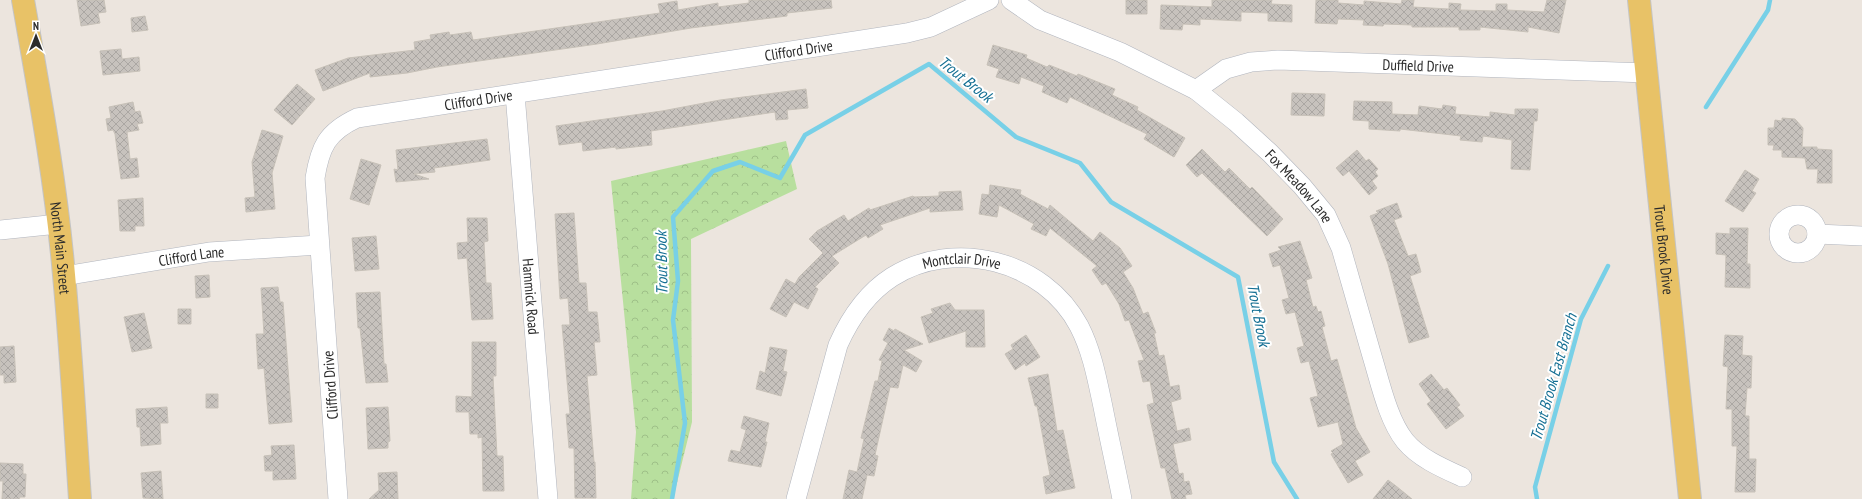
<svg xmlns="http://www.w3.org/2000/svg" width="1862" height="499" font-family="'PT Sans Narrow',sans-serif">
<defs>
<pattern id="forest-crowns" width="20" height="18" patternUnits="userSpaceOnUse"><rect width="20" height="18" fill="#b8df9e"/><path d="M2 6a3 3 0 1 1 6 0M12 15a3 3 0 1 1 6 0" fill="none" stroke="#9ec088"/></pattern>
<pattern id="building-cross-hatch" width="8" height="8" patternUnits="userSpaceOnUse"><rect width="8" height="8" fill="#c7c2bd"/><path d="M0 0l8 8M0 8l8-8" fill="none" stroke="#aba7a3"/></pattern>
</defs>
<rect width="100%" height="100%" fill="#ece5de"/>
<path fill="url(#forest-crowns)" d="M786,141L797,189L691,239L692,422L673,499H631L636,432L611,181Z"/>
<g fill="none" stroke-linecap="round" stroke-linejoin="round">
<path stroke="#78d0e7" stroke-width="4.5" d="M1706,107L1768,10L1770,0
M672,499L685,423L673,320L678,281L673,217L713,171L740,162L780,178L805,135L929,64L1016,137L1080,163L1111,202L1238,277L1274,462L1297,499
M1537,499L1535,487L1581,319L1608,266"/>
</g>
<path fill="url(#building-cross-hatch)" stroke="#c7c1b8" d="M77,0H104L106,12L98,13L100,23L81,26Z
M749,0H831L832,8L787,13V16L691,28L597,44L437,67L407,73L370,77V73L323,91L315,70L348,58L415,50L414,42L431,39L430,35L449,32L450,35L471,32L473,40L653,14L660,13L658,4L677,1L678,10L718,3V7L749,3Z
M1126,0H1147V14H1126Z
M1212,0H1272L1271,4L1292,5V22L1268,21V13L1241,12V21L1200,19V25L1183,24L1182,30L1160,29L1161,5L1212,7Z
M1316,0H1338V3L1364,5V1L1401,4L1402,0H1414L1413,7L1449,9V3L1461,4L1460,10L1496,11V4H1507V10L1544,12L1547,0H1566L1559,33L1528,27V32L1480,27V30H1459V27H1412V25L1384,24L1383,26L1363,25L1364,20L1338,19L1337,24L1315,23Z
M145,16L148,30L132,32L131,18Z
M993,45L1027,55L1026,58L1047,67L1049,65L1077,76L1078,74L1115,89L1112,95L1138,107L1137,110L1185,138L1174,157L1144,139L1147,134L1070,97L1067,103L1042,92L1044,86L1021,77L1019,84L996,77L999,69L987,65Z
M121,49L122,59L139,57L140,71L103,75L100,51Z
M297,84L315,99L292,125L274,110Z
M806,89L808,108L787,110L788,119L776,120L775,112L651,131L652,145L616,149V147L583,151L582,142L559,145L556,126L662,111L720,100Z
M1292,93L1325,94L1324,116L1291,115Z
M1354,101L1392,102V114L1418,115L1419,106L1442,109L1443,105L1456,107L1455,114L1490,117V112L1515,115V109H1538L1537,121H1534L1530,170L1511,169L1512,140L1483,136L1482,142L1460,140L1461,136L1400,129V131L1369,129V121L1353,120Z
M133,102L135,112L140,111L143,123L137,124L139,130L127,132L130,159L137,158L139,177L121,179L115,134L113,130L108,131L106,119L111,118L109,107Z
M1782,118L1795,119L1803,128L1802,147H1817V149L1832,150V183H1817L1818,169H1807L1805,158L1782,157V150H1773L1774,145H1768V128H1774L1775,120L1782,121Z
M262,130L283,136L272,173L275,209L246,212L245,198L255,197L252,162Z
M487,139L490,160L434,168L435,172L414,174L429,179L396,182L394,169L398,170L396,150Z
M1202,149L1225,172L1229,168L1250,189L1252,187L1283,219L1267,236L1202,173L1197,177L1186,165Z
M1357,150L1366,161L1369,159L1378,169L1375,172L1378,176L1372,181L1377,188L1369,195L1349,171L1343,176L1336,168Z
M361,159L381,165L369,205L350,199Z
M1745,170L1759,179L1752,191L1756,193L1743,212L1725,201Z
M990,185L1021,190L1020,194L1048,209L1050,205L1093,241L1100,232L1120,248L1132,266L1123,272L1133,288L1143,314L1148,312L1156,333H1154L1159,356L1164,355L1170,387L1179,385L1181,399L1171,402L1177,431L1189,428L1191,440L1173,444L1179,474L1183,473L1184,482L1189,481L1192,494L1185,495L1186,499H1172L1165,468H1161L1147,405L1154,403L1150,381L1143,382L1138,361L1144,360L1129,320L1125,321L1119,304L1106,283L1102,285L1092,270L1097,266L1050,228L1046,236L1031,229L1034,224L999,205L997,217L979,214L982,194L989,195Z
M961,191L963,210L930,212V208L880,225L883,229L868,238L866,235L832,256L839,263L815,287L818,289L808,309L794,302L786,317L770,309L786,279L795,284L799,277L823,253L809,239L817,231L844,215L848,221L869,208L870,210L913,196L914,197L939,196V192Z
M143,198L144,226H135V231H120L118,200Z
M1397,203L1402,217L1394,220L1408,256L1416,254L1421,272L1410,276L1429,337L1409,343L1388,264L1370,216L1378,213L1376,211Z
M574,213L579,283H586L588,312H597L600,342H594L597,375L587,376L594,462H595L596,498H575L574,448H569L566,414H570L562,325H570L568,298L560,299L555,214Z
M467,218H487L488,241L484,242L486,283H491L493,319L472,320L467,258L458,259L457,243L468,242Z
M1730,228H1748L1747,264H1750V288L1725,287L1726,255L1716,254V233L1730,234Z
M376,236L379,269L355,271L352,238Z
M1300,241L1312,278L1306,280L1313,307L1316,306L1318,312L1321,311L1325,326L1322,327L1331,361L1337,359L1356,428L1370,452L1355,461L1363,475L1348,483L1331,454L1333,453L1331,451L1343,444L1338,422L1318,427L1310,398L1318,396L1309,361L1301,363L1297,348L1304,346L1295,312L1286,314L1282,300L1289,298L1280,265L1273,267L1269,254L1281,250L1278,247Z
M209,275L210,297L196,298L195,276Z
M278,287L280,302H283L292,422L269,424L264,368L258,369L256,334H264L261,288Z
M380,292L384,364H386L388,382L366,383L360,328H358L356,293Z
M950,303L955,310H984L985,347H966V331L929,343L921,317L933,313L931,309Z
M178,309H191V324H178Z
M144,313L152,348L132,352L124,317Z
M889,328L894,331L895,329L923,344L904,350L922,361L916,372L903,365L898,388L890,387L875,455L878,456L874,476L867,475L862,499H843L849,470L857,472L864,439L861,438L875,381H878L882,361L879,360L888,343L883,340Z
M1026,335L1040,357L1026,366L1025,363L1015,370L1005,354L1013,349L1011,345Z
M1725,335L1743,336L1742,355L1752,356L1751,388H1747L1745,416H1749V459H1756L1755,492H1735L1737,446H1732V409H1726L1728,367L1723,366Z
M472,342H496V376H493L497,456H503L504,491H483L482,437L478,438V434H470L469,412H456V396L472,397Z
M14,346L16,382L4,383V375H0V347Z
M770,347L787,350L783,371L787,372L781,396L756,389L760,371L765,373Z
M1048,374L1057,431L1063,430L1075,488L1046,494L1043,477L1050,475L1037,406H1035L1028,378Z
M1431,374L1444,390L1447,388L1460,405L1457,407L1464,416L1446,429L1427,404L1431,401L1419,384Z
M206,394H218V408H206Z
M167,407L168,423H160L161,444L141,446L140,427H137L136,409Z
M388,407L390,441L388,442V448L368,449L366,408Z
M744,416L769,423L765,442H767L761,467L728,461L731,450L740,452L746,430L741,428Z
M294,445L296,479L273,480V471H265L264,456L272,455L271,446Z
M0,463L23,464V474H26L25,497H20L19,499H2L3,481H0Z
M161,471L163,499L143,498L141,473Z
M397,472L398,499H369L379,490L378,473Z
M1388,480L1396,486L1412,499H1373Z"/>
<g fill="none" stroke-linecap="round" stroke-linejoin="round">
<g stroke="#b1b5be" stroke-width="20">
<g id="minor">
<path id="s1" d="M1011,0L1040,20L1120,52L1196,90L1236,122L1270,153L1302,186L1326,215L1341,248C1351,284 1362,320 1372,356C1380,382 1388,420 1405,441C1419,458 1442,468 1462,477"/>
<path id="s2" d="M1196,90L1226,69L1251,62L1278,60L1647,73"/>
<path id="s3" d="M515,94L548,499"/>
<circle cx="1798" cy="234" r="19"/>
<path d="M0,230L58,224"/>
<path d="M1817,234L1862,236"/>
<path id="s4" d="M64,276L209,252L319,245"/>
<path id="s5" d="M338,499L315,178C320,147 327,132 357,118L907,33L931,27L989,0"/>
<path id="s6" d="M796,499L838,345C850,318 867,293 892,277C954,238 1044,260 1079,326C1092,351 1097,379 1103,407C1109,438 1116,468 1122,499"/>
</g>
</g>
<g stroke="#c4c4c4" stroke-width="24">
<g id="major">
<path id="s7" d="M23,0C39,91 56,183 64,275C71,350 75,425 80,499"/>
<path id="s8" d="M1639,0L1690,499"/>
</g>
</g>
<use href="#minor" stroke="#fff" stroke-width="19"/>
<use href="#major" stroke="#e8c267" stroke-width="22"/>
</g>
<g text-anchor="middle" dominant-baseline="central" stroke-width="4" stroke-linejoin="round" paint-order="stroke">
<g font-size="15" fill="#2b2b2b" stroke="#fff">
<text stroke="none"><textPath href="#s5" startOffset="846">Clifford Drive</textPath></text>
<text stroke="none"><textPath href="#s2" startOffset="230">Duffield Drive</textPath></text>
<text stroke="none"><textPath href="#s5" startOffset="522">Clifford Drive</textPath></text>
<text stroke="none"><textPath href="#s1" startOffset="348">Fox Meadow Lane</textPath></text>
<text stroke="none"><textPath href="#s7" startOffset="251">North Main Street</textPath></text>
<text stroke="none"><textPath href="#s8" startOffset="251">Trout Brook Drive</textPath></text>
<text stroke="none"><textPath href="#s4" startOffset="129">Clifford Lane</textPath></text>
<text stroke="none"><textPath href="#s6" startOffset="321">Montclair Drive</textPath></text>
<text stroke="none"><textPath href="#s3" startOffset="203">Hammick Road</textPath></text>
<text transform="translate(330 385) rotate(-94)">Clifford Drive</text>
</g>
<g font-size="16" font-style="italic" fill="#167094" stroke="#fff">
<text transform="translate(966 79) rotate(38)">Trout Brook</text>
<text transform="translate(661 263) rotate(-91)">Trout Brook</text>
<text transform="translate(1259 315) rotate(79)">Trout Brook</text>
<text transform="translate(1553 377) rotate(-74)">Trout Brook East Branch</text>
</g>
</g>
<g transform="translate(36 36)" stroke="#ffffff" stroke-width="3" paint-order="stroke">
<path d="M0-3L7 15L0 10L-7 15Z" fill="#2b2b2b"/>
<text y="-6" font-size="11" font-weight="bold" text-anchor="middle" fill="#2b2b2b">N</text>
</g>
</svg>
